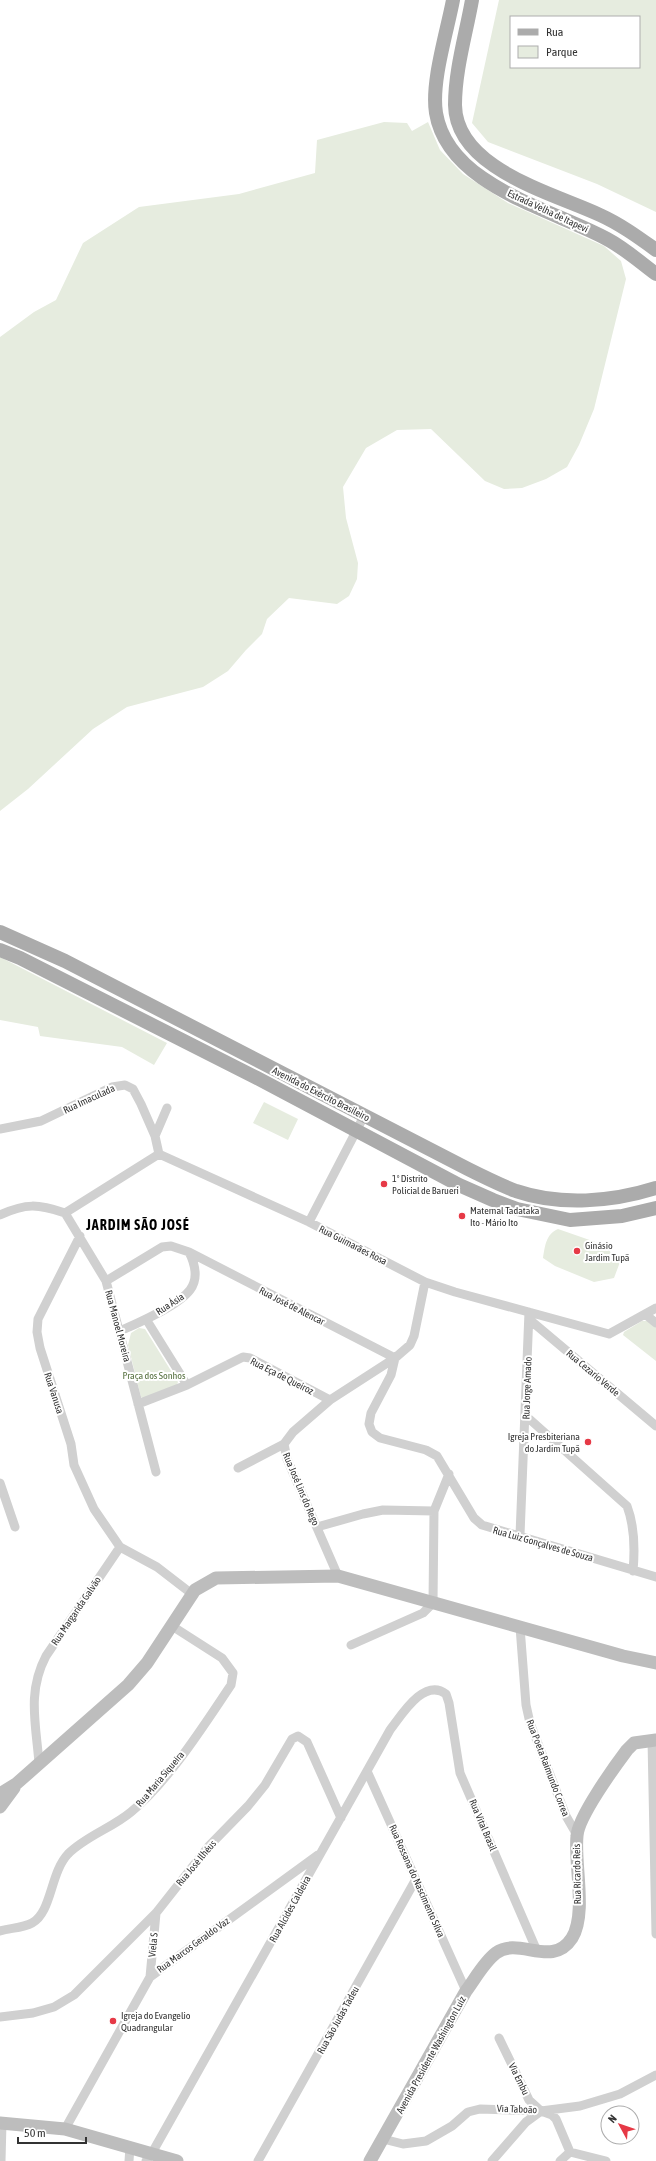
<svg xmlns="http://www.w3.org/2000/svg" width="656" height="2161" font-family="'Asap Condensed',sans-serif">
<rect width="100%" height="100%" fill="#fff"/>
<path fill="#e6ecdf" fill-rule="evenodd" d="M499,0H656V212L597,184L488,142L472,123ZM511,17H639V67H511Z
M384,122L407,123L412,131L428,122L440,150L463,174L508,203L604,246L621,261L626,279L594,409L579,445L567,467L546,479L522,488L504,489L485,481L431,429L397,430L366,448L343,487L346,518L358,563L357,579L349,596L337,604L289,598L267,619L262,634L246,650L228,671L203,687L127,707L93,729L28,789L0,811V337L34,312L56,300L83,243L139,207L239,194L315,173L317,140Z
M0,957L167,1043L154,1065L122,1047L40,1036L38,1027L0,1020Z
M264,1102L298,1119L288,1140L253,1123Z
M558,1229L604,1245L620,1262L614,1278L594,1282L555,1266L543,1258C545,1246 546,1234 558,1229Z
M642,1321H649L656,1327V1361L623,1335L624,1332Z
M139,1328L145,1329L178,1382L177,1385L144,1399L141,1397L128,1345L131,1333Z"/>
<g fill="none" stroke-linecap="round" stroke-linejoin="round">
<path stroke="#d0d0d0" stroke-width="9" d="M0,1129L41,1121L112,1087L125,1085L133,1089L141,1104L155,1136L159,1154
M155,1136L167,1108
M159,1154L309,1222L425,1282L455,1292L609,1334L656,1308
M65,1213L106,1281L156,1472
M65,1213L159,1154
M0,1215C26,1203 38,1204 65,1213
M309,1222L364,1116
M80,1236L38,1319L37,1332L40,1348L71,1444L74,1465L94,1509L120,1547
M189,1252L395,1358
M106,1281L162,1247L171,1246L189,1252C195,1264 199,1278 190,1290C178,1306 138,1323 120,1331
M425,1282L414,1336L410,1345L395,1358L391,1375L371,1413L369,1424L372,1432L380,1438L426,1450L437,1456L474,1518L482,1525L656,1577
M645,1314L656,1323
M146,1319L187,1385
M530,1320L656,1426
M138,1404L187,1385L243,1357L250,1358L330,1400
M526,1416L627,1506C635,1527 635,1549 633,1571
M238,1468L284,1444
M0,1483L15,1527
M317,1527L363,1514L383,1510L434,1511
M520,1535L529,1312
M338,1576L287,1459L284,1444L293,1432L330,1400L395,1358
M520,1627L526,1705L530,1723L566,1816L577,1835
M351,1645L423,1613L433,1603L434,1511L449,1474
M652,1740L656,1934
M39,1763C36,1724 27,1692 46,1656L120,1547L157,1567L192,1594
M367,1771L466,1991
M0,1931C10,1928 23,1928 32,1923C52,1912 50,1873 68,1854C86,1836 112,1828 131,1812C169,1781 204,1725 231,1685L233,1673L222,1658L172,1626
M150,1977L156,1913
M0,2017L33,2013L54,2007L74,1995L156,1913L208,1847L248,1806L265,1785L292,1739L298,1736L307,1742L341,1818
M499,2038L529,2100L541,2111L552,2115L556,2119L570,2152
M65,2129L150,1977L318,1855
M383,2139L403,2144L426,2141L452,2126L468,2112L480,2109L541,2111L580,2106L620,2094L656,2075
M1,2161L2,2123
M129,2161L130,2147
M146,2161L152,2153L390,1730C401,1716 424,1677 446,1694L449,1703L460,1773L537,1951
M258,2161L416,1879
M492,2161L526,2122L541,2111
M560,2161L570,2152L606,2161"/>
<path stroke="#bdbdbd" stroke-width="13" d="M0,1794L16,1784L128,1685L147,1663L195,1590L216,1578L338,1576L623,1656L656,1663
M0,1807L14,1788
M0,2123L65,2129L177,2161
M370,2161L466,1991C475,1979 484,1962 496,1953C519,1936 552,1969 572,1938C587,1914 574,1863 577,1836C578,1817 615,1766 627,1750L634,1743L656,1740"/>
<path stroke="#ababab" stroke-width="14" d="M453,0C447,32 431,82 436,113C448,186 552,209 607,239C624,248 640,262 656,274
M472,0C466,34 455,70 455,105C456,169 553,193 600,215C620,224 638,237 656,250
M0,932L65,961L468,1169C484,1177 500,1185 516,1191C560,1206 612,1202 656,1188
M0,950L20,958L257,1078L459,1185L493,1200L517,1209L570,1220L622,1216L656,1208"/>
</g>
<g fill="#e63946" stroke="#fff" stroke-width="1.5">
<circle cx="384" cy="1184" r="4"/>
<circle cx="462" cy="1216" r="4"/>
<circle cx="577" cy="1251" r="4"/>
<circle cx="588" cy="1442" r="4"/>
<circle cx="113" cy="2021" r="4"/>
</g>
<g text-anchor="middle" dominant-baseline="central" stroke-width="4" stroke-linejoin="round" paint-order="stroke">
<g font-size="10" fill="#333" stroke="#fff">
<text transform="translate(548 211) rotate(25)">Estrada Velha de Itapevi</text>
<text transform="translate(321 1094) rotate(27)">Avenida do Exército Brasileiro</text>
<text transform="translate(89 1099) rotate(-25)">Rua Imaculada</text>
<text transform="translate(353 1245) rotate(27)">Rua Guimarães Rosa</text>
<text transform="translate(170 1304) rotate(-33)">Rua Ásia</text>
<text transform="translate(292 1306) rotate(27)">Rua José de Alencar</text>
<text transform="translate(118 1326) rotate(75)">Rua Manoel Moreira</text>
<text transform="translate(593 1373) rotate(40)">Rua Cezario Verde</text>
<text transform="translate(282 1376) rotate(27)">Rua Eça de Queiroz</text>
<text transform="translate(527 1388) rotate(-88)">Rua Jorge Amado</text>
<text transform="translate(54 1393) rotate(72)">Rua Vanusa</text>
<text transform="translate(301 1489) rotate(67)">Rua José Lins do Rego</text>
<text transform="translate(543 1544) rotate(16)">Rua Luiz Gonçalves de Souza</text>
<text transform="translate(76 1611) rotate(-56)">Rua Margarida Galvão</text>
<text transform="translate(548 1768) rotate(69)">Rua Poeta Raimundo Correa</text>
<text transform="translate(160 1779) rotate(-50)">Rua Maria Siqueira</text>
<text transform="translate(483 1825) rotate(67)">Rua Vital Brasil</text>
<text transform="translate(196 1863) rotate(-50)">Rua José Ilhéus</text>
<text transform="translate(577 1874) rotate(-91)">Rua Ricardo Reis</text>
<text transform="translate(417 1881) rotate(66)">Rua Rossana do Nascimento Silva</text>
<text transform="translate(290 1909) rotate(-61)">Rua Alcides Caldeira</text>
<text transform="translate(153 1945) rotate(-84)">Viela S</text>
<text transform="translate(193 1945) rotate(-36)">Rua Marcos Geraldo Vaz</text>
<text transform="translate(338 2020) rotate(-61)">Rua São Judas Tadeu</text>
<text transform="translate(431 2055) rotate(-61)">Avenida Presidente Washington Luiz</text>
<text transform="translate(519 2079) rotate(64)">Via Embu</text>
<text transform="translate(517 2109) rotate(2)">Via Taboão</text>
</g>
<g font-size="10" fill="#333" stroke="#fff" text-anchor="start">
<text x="392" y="1178">1º Distrito<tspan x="392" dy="12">Policial de Barueri</tspan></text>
<text x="470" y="1210">Maternal Tadataka<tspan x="470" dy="12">Ito - Mário Ito</tspan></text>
<text x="585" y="1245">Ginásio<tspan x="585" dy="12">Jardim Tupã</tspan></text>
<text x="580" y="1436" text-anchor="end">Igreja Presbiteriana<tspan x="580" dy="12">do Jardim Tupã</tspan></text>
<text x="121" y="2015">Igreja do Evangelio<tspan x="121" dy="12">Quadrangular</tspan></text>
</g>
<g font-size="10" fill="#56703f" stroke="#fff">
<text x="154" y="1375">Praça dos Sonhos</text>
</g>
<g font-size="14" font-weight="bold" letter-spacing="1" fill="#000" stroke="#fff">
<text x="138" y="1225">JARDIM SÃO JOSÉ</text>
</g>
</g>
<rect x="510" y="16" width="130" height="52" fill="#ffffff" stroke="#adadad"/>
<rect x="518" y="29" width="20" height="6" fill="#ababab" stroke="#adadad"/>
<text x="546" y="36" font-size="12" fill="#333333">Rua</text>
<rect x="518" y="46" width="20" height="12" fill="#e6ecdf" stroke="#adadad"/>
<text x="546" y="56" font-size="12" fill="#333333">Parque</text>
<g transform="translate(620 2125) rotate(310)"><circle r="19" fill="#ffffff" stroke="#adadad"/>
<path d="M0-3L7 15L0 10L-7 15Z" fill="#e63946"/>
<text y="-6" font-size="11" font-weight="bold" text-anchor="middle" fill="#333333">N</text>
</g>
<path d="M18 2137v6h68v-6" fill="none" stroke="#333333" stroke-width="2"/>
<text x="24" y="2137" font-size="12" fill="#333333" stroke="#ffffff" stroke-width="3" paint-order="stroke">50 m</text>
</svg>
